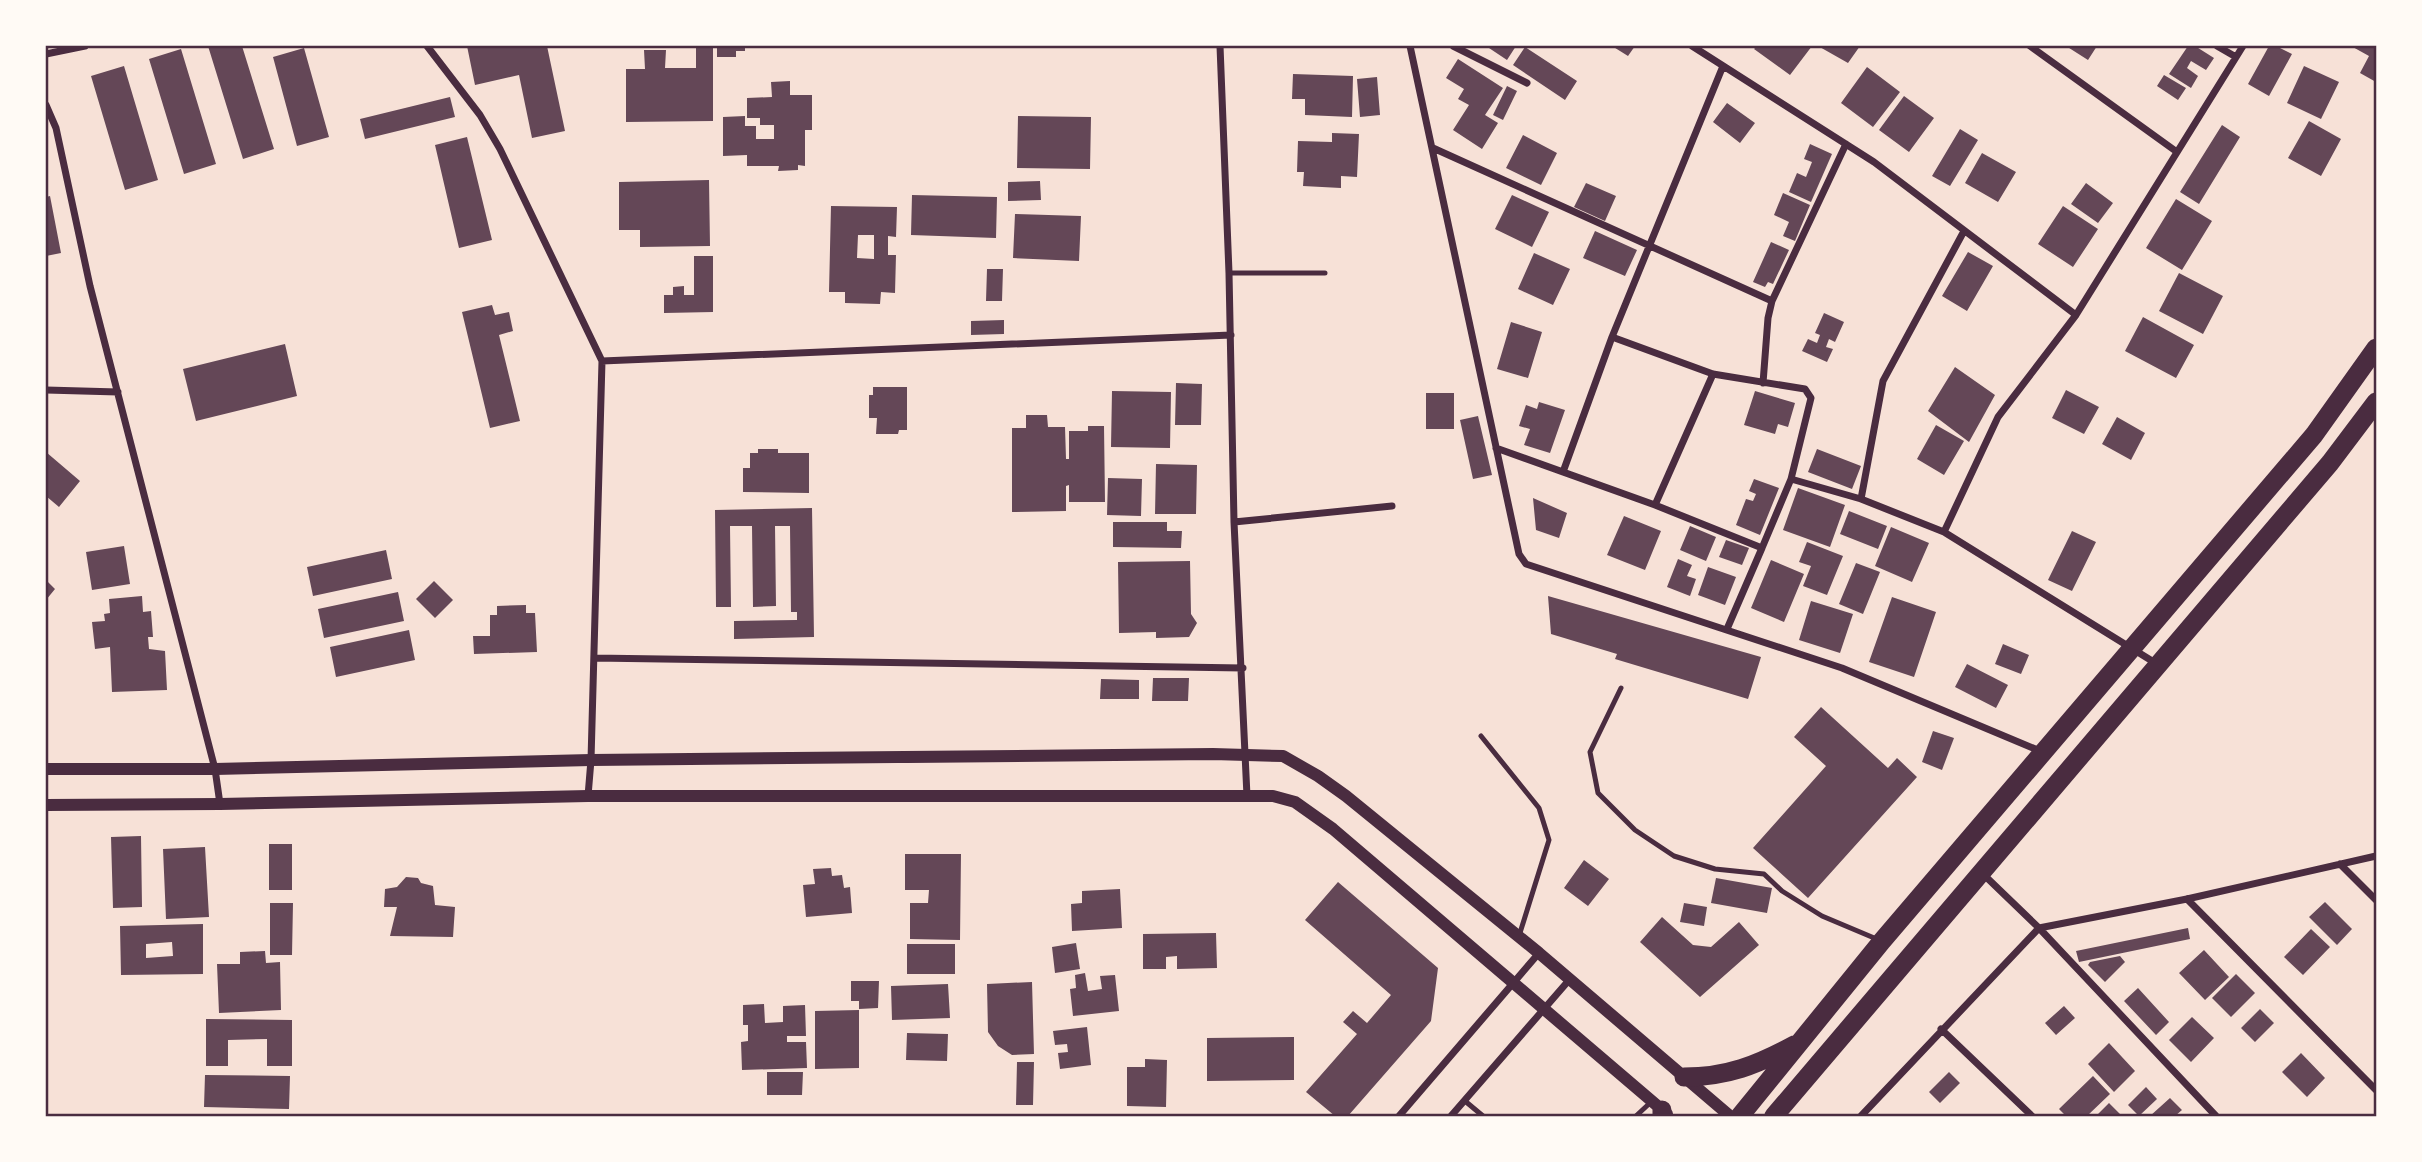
<svg xmlns="http://www.w3.org/2000/svg" width="2422" height="1162" font-family="'Fira Sans Condensed',sans-serif">
<rect width="100%" height="100%" fill="#f7e1d7"/>
<path fill="#644757" fill-rule="evenodd" d="M208,46H242L274,149L243,159Z
M467,46H547L565,131L532,138L519,75L475,85Z
M717,46H745V51H736V57H717Z
M1486,46H1516L1507,60Z
M1612,46H1635L1628,56Z
M1757,46H1812L1790,75L1754,49Z
M1818,46H1860L1848,63Z
M2066,46H2097L2088,60Z
M2188,46H2195L2214,58L2206,70L2191,61L2187,68L2198,76L2191,88L2169,74Z
M2269,46H2276L2292,54L2269,96L2248,84Z
M2351,46H2376V82L2360,73L2369,56Z
M696,47H713V121L626,122V69H645L644,50H666L665,68H696Z
M1525,47L1577,81L1565,100L1513,65Z
M304,48L329,137L297,146L273,57Z
M181,49L216,164L184,174L149,59Z
M1458,59L1503,88L1485,115L1498,123L1482,149L1453,130L1469,105L1458,99L1464,89L1446,78Z
M124,66L158,180L125,190L91,76Z
M2304,66L2339,82L2321,119L2287,103Z
M1867,67L1900,92L1873,127L1841,103Z
M1293,74L1353,76L1352,117L1305,115V99H1292Z
M2164,75L2186,88L2178,100L2157,86Z
M1377,77L1380,115L1360,117L1357,79Z
M790,81V95H812V130H805V166L798,165V170L778,171L779,166H747V155L723,156V117L745,116V126H756V139H774V125H760V118H747V98L772,97L771,82Z
M1507,86L1517,91L1503,120L1493,115Z
M1904,96L1934,118L1909,152L1879,130Z
M450,97L455,117L365,139L360,119Z
M1727,103L1755,123L1740,143L1713,122Z
M1018,116L1091,117L1090,169L1017,168Z
M2309,121L2341,139L2321,176L2288,158Z
M2222,125L2240,137L2199,204L2180,192Z
M1960,129L1978,140L1950,186L1932,176Z
M1332,133L1359,134L1357,177L1341,176V188L1303,186L1304,172H1297L1298,141L1332,142Z
M1523,135L1557,153L1541,185L1506,168Z
M467,137L492,240L459,248L435,145Z
M1810,144L1832,154L1811,202L1789,192L1797,173L1806,177L1812,162L1804,159Z
M1982,153L2016,172L1998,202L1965,183Z
M709,180L710,246L640,247V230H619V182Z
M1040,181L1041,200L1008,201V182Z
M1586,183L1616,196L1605,221L1574,207Z
M2086,183L2113,203L2098,223L2071,204Z
M1783,193L1810,205L1795,241L1783,236L1789,222L1774,215Z
M912,195L997,197L996,238L911,235Z
M1512,195L1549,212L1532,247L1495,229Z
M50,196L61,253L46,256V197Z
M2176,199L2212,221L2182,270L2146,248Z
M831,206L897,207L896,237L888,236V255H896L895,293L881,292L880,304L845,303V292H829ZM858,235H874V259L857,258Z
M2063,206L2098,229L2073,267L2038,244Z
M1015,214L1081,216L1079,261L1013,258Z
M1595,231L1637,250L1625,276L1583,258Z
M1771,242L1789,250L1773,284L1768,282L1765,287L1753,282Z
M1968,252L1993,266L1967,311L1942,296Z
M1534,253L1570,269L1553,305L1518,289Z
M694,256H713V312L664,313V295H673V287L684,286V295H694Z
M987,269H1003L1002,301H986Z
M2179,273L2223,296L2203,334L2159,311Z
M492,305L495,315L509,312L513,331L499,335L520,421L490,428L462,312Z
M1824,313L1844,322L1835,342L1829,339L1826,347L1833,349L1827,362L1802,351L1808,339L1817,343L1820,335L1815,333Z
M2143,317L2194,345L2176,378L2125,351Z
M1004,320V334L971,335V321Z
M1511,322L1542,332L1528,378L1497,369Z
M285,344L297,396L196,421L183,369Z
M1955,367L1995,395L1969,442L1928,411Z
M1176,383L1202,384L1201,425H1175Z
M873,387H907V430H899L898,434H876L877,418H869V395H873Z
M2066,390L2099,407L2084,434L2052,418Z
M1112,391L1171,392L1170,448L1111,447Z
M1755,391L1795,403L1788,427L1778,424L1775,434L1744,425Z
M1426,393H1454V429H1426Z
M1539,402L1565,410L1550,453L1524,445L1530,429L1519,426L1526,405L1537,409Z
M1026,415H1047L1048,427H1065L1066,459H1069V431H1088V426H1104L1105,502H1069V485L1066,486V511L1012,512V428H1026Z
M1478,416L1492,475L1473,479L1460,420Z
M2117,417L2145,433L2131,460L2102,444Z
M1936,425L1964,441L1944,475L1917,459Z
M758,449H778V453H809V493L743,492V468H750V453H758Z
M1817,449L1861,466L1852,489L1808,472Z
M46,452L80,481L59,507L46,496Z
M1156,464L1197,465L1196,514H1155Z
M1108,478L1142,479L1141,516L1107,515Z
M1754,479L1779,488L1760,535L1736,525L1746,499L1753,501L1756,494L1749,491Z
M1798,488L1845,505L1830,547L1783,530Z
M1533,498L1567,513L1559,538L1536,530Z
M812,508L814,637L734,639V621L797,620V612H791L790,526H775L776,606L753,607L752,526H730L731,607H716L715,510Z
M1849,511L1887,526L1878,549L1840,534Z
M1624,516L1661,531L1645,570L1607,555Z
M1113,522H1167V531H1182L1181,548L1113,547Z
M1690,526L1716,537L1706,561L1680,550Z
M1891,527L1929,543L1912,582L1875,566Z
M2072,531L2096,542L2072,591L2048,580Z
M1726,540L1749,548L1742,565L1719,557Z
M1807,542L1843,556L1827,595L1803,586L1811,566L1799,562Z
M124,546L130,584L92,590L86,552Z
M386,550L392,579L313,596L307,567Z
M1678,559L1692,565L1687,576L1696,579L1690,596L1667,587Z
M1771,560L1804,574L1784,622L1751,608Z
M1190,561L1191,614L1197,623L1189,637L1156,638V632L1119,633L1118,562Z
M1856,563L1880,572L1863,614L1839,604Z
M1708,567L1736,577L1725,605L1698,595Z
M46,580L55,589L46,600Z
M434,581L453,600L435,618L416,599Z
M398,592L404,621L324,638L318,609Z
M142,596L143,612L151,611L153,637H148L149,649L165,651L167,690L112,692L110,647L95,649L92,622L105,621L104,614L110,613L109,599Z
M1548,596L1761,657L1748,699L1615,659L1617,654L1551,634Z
M1892,597L1936,612L1914,677L1869,662Z
M1811,601L1853,614L1840,653L1799,640Z
M526,605V613H535L537,652L474,654L473,636H490V615H497V606Z
M409,630L415,660L336,677L330,647Z
M2003,644L2029,655L2021,674L1995,664Z
M1967,664L2008,685L1996,708L1955,687Z
M1153,678H1189L1188,701H1152Z
M1101,679L1139,680V699H1100Z
M1821,707L1888,768L1897,758L1917,777L1808,898L1753,848L1826,766L1794,737Z
M1933,731L1954,738L1942,770L1922,762Z
M141,836L142,907L113,908L111,837Z
M269,844H292V890H269Z
M205,847L209,917L166,919L163,849Z
M905,854H961L960,940L910,939V903H928L929,890H905Z
M1584,860L1609,879L1588,906L1564,888Z
M831,868L832,876L842,875L844,888L850,887L852,913L806,917L803,885L815,884L813,869Z
M406,877L418,878L421,883L433,886L435,905L455,907L453,937L390,936L397,907H384L385,889L397,887Z
M1716,878L1772,888L1767,913L1711,903Z
M1338,882L1438,968L1431,1021L1348,1116H1335L1306,1092L1357,1034L1343,1022L1353,1011L1367,1023L1391,995L1305,920Z
M1120,889L1122,928L1072,931L1071,904L1082,903V891Z
M2325,902L2352,929L2337,945L2309,917Z
M270,903H293L292,955H270Z
M1684,903L1707,907L1704,926L1680,922Z
M1662,917L1693,945L1711,947L1739,922L1759,945L1700,997L1640,942Z
M203,924V974L121,975L120,926ZM172,942L173,956L146,958V944Z
M2188,928L2190,939L2079,962L2076,951Z
M2311,929L2330,947L2303,975L2284,957Z
M1216,933L1217,968L1177,969V956L1166,957V969H1143V934Z
M1076,943L1080,969L1055,973L1052,947Z
M907,944H955V974H907Z
M2204,950L2229,977L2205,1000L2179,973Z
M265,951L266,963L280,962L281,1010L219,1013L217,964H240V952Z
M2120,956L2125,962L2105,982L2088,965L2090,962Z
M1085,973L1088,991L1102,989L1100,976L1115,975L1119,1011L1073,1016L1070,989L1076,988L1075,975Z
M2236,974L2255,993L2231,1017L2212,998Z
M851,981H879L878,1008L859,1009V1001H851Z
M1032,982L1034,1054L1012,1055L998,1046L988,1032L987,984Z
M948,984L950,1018L892,1020L891,986Z
M2138,988L2169,1022L2156,1035L2124,1001Z
M764,1004L765,1023L783,1022V1006L805,1005L806,1036H787V1042H806L807,1068L742,1070L741,1042L748,1041V1025H743V1005Z
M2064,1006L2075,1018L2056,1035L2045,1023Z
M2260,1009L2274,1023L2255,1042L2241,1028Z
M859,1010V1068L815,1069V1011Z
M2192,1017L2214,1038L2191,1062L2169,1040Z
M206,1019L292,1020V1066H267V1039L228,1040V1066H206Z
M1087,1027L1091,1065L1060,1069L1058,1053L1068,1052L1067,1044L1055,1045L1053,1031Z
M907,1033L948,1034L947,1061L906,1060Z
M1294,1037V1080L1207,1081V1038Z
M2109,1043L2135,1071L2114,1092L2088,1064Z
M2301,1053L2325,1078L2307,1097L2282,1072Z
M1145,1059L1167,1060L1166,1107L1127,1106V1067H1145Z
M1017,1062H1034L1033,1105H1016Z
M767,1072H803L802,1095H767Z
M1949,1072L1960,1083L1940,1103L1929,1092Z
M205,1075L290,1076L289,1109L204,1107Z
M2093,1076L2110,1094L2087,1116H2066L2059,1109Z
M2146,1087L2157,1099L2139,1116L2128,1105Z
M2170,1098L2182,1110L2175,1116H2150Z
M2109,1103L2120,1114L2117,1116H2096Z"/>
<g fill="none" stroke-linecap="round" stroke-linejoin="round">
<path stroke="#4a2c40" stroke-width="5" d="M1229,273H1325
M1621,688L1590,752L1598,793L1635,830L1674,856L1715,869L1764,874L1782,891L1822,916L1879,940
M1481,736L1539,808L1549,840L1519,936
M1465,1101L1483,1116
M1636,1116L1651,1102"/>
<path stroke="#4a2c40" stroke-width="7" d="M427,46L480,115L500,149L602,361
M1220,46L1229,273L1234,522L1247,796
M1410,46L1519,554L1526,564L1842,668L2040,751
M1453,46L1527,83
M1692,46L1874,162L2076,315
M2030,46L2177,152
M2217,46L2236,57
M46,54L85,46
M46,105L56,128L90,286L215,769L220,804
M1433,148L1772,301
M1763,383L1768,318L1772,301L1846,144
M46,390L118,392
M1496,448L1655,505L1762,548L1791,479L1811,398L1805,389L1713,374L1612,337
M1563,472L1612,337L1723,66
M1791,479L1861,499L1944,532L2157,664
M1861,499L1883,381L1964,231
M1655,505L1713,374
M1234,522L1392,506
M1944,532L1998,417L2076,315L2243,46
M1727,629L1762,548
M594,658L1243,668
M588,796L591,760L602,361L1231,335
M2340,864L2376,900
M1983,874L2039,928L2216,1116
M2187,899L2376,1090
M1941,1029L2032,1116
M1399,1116L1539,953
M1451,1116L1570,979
M1861,1116L2039,928L2187,899L2376,856"/>
<path stroke="#4a2c40" stroke-width="12" d="M46,769H215L591,760L1213,754L1283,756L1318,776L1346,796L1539,953L1730,1116
M46,805L220,804L588,796H1273L1295,802L1333,829L1667,1114"/>
<path stroke="#4a2c40" stroke-width="19" d="M1684,1077C1727,1077 1757,1065 1794,1045
M1662,1110V1116
M1740,1116L1882,941L2314,435L2376,348
M1774,1116L2330,463L2376,402"/>
</g>
<rect width="2422" height="1162" fill="none" stroke="#fffaf5" stroke-width="94"/>
<rect x="47" y="47" width="2328" height="1068" fill="none" stroke="#4a2c40" stroke-width="2.5"/>
</svg>
